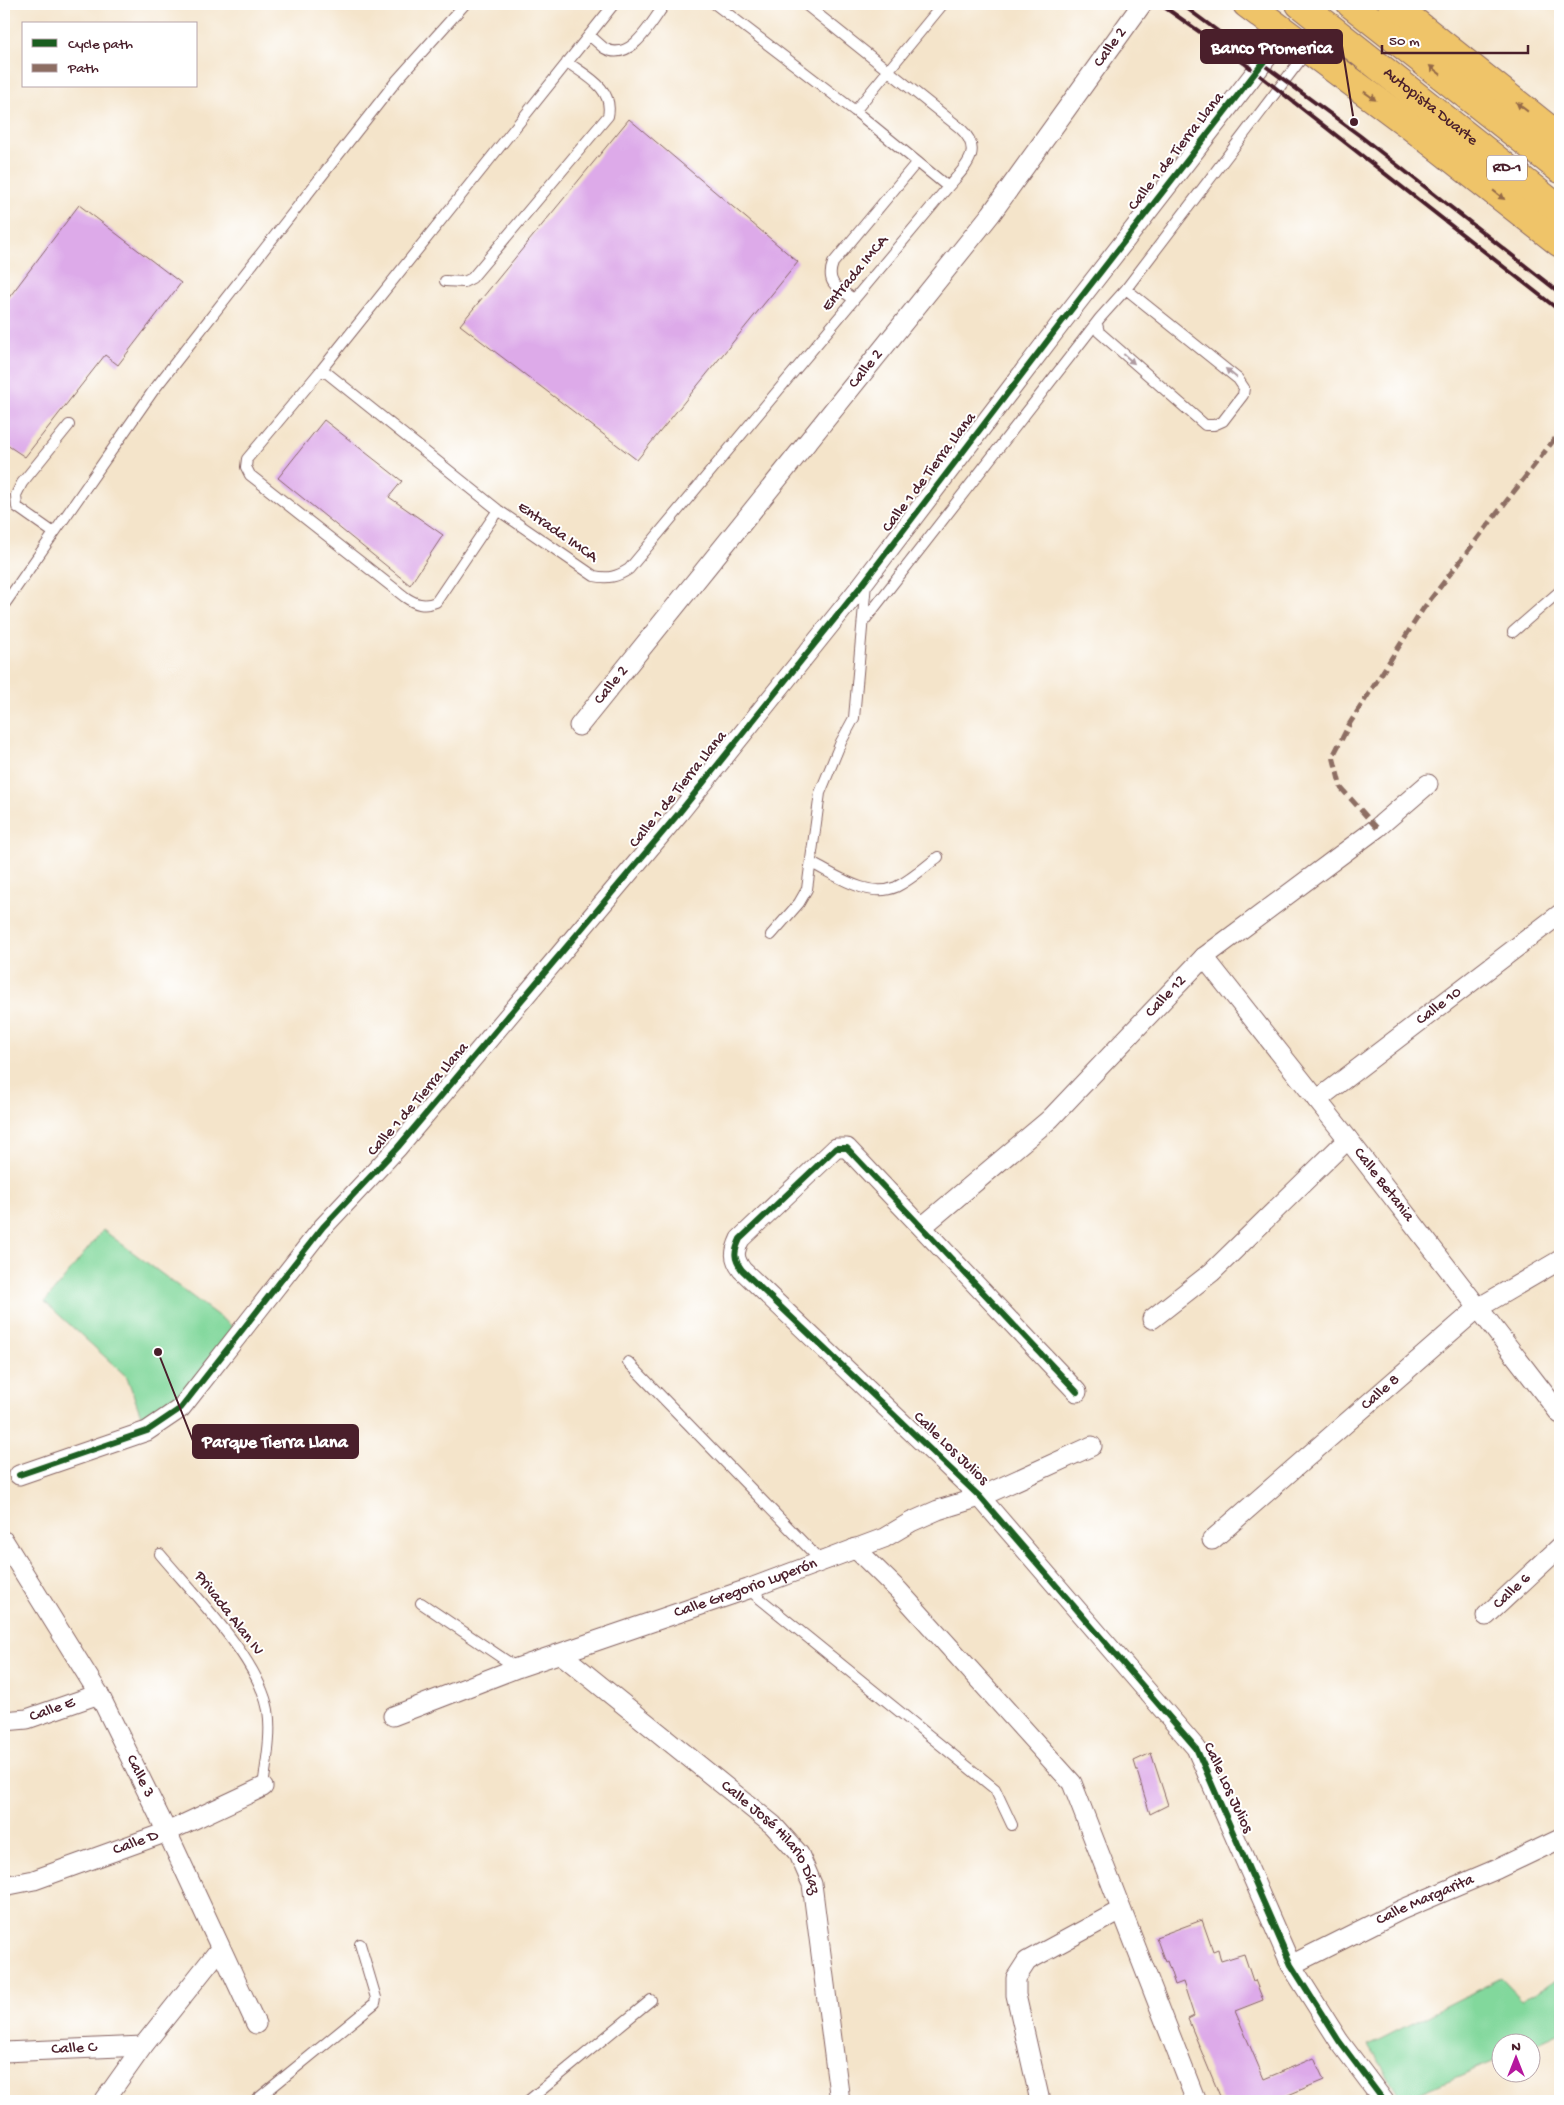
<svg xmlns="http://www.w3.org/2000/svg" width="1564" height="2105" font-family="'Gochi Hand',sans-serif">
<rect width="100%" height="100%" fill="#fff"/>
<filter id="ink" filterUnits="userSpaceOnUse"><feTurbulence type="fractalNoise" baseFrequency=".02" numOctaves="2"/><feDisplacementMap in="SourceGraphic" scale="10" xChannelSelector="R" yChannelSelector="G"/><feConvolveMatrix kernelMatrix="1 2 1 2 8 2 1 2 1" color-interpolation-filters="sRGB"/></filter>
<filter id="wash" filterUnits="userSpaceOnUse"><feTurbulence type="fractalNoise" baseFrequency=".0096" numOctaves="4" result="noise"/><feDisplacementMap in="SourceGraphic" scale="20" xChannelSelector="R" yChannelSelector="G"/><feGaussianBlur stdDeviation="1.12" result="paint"/><feColorMatrix in="noise" values="0 0 0 0 0 0 0 0 0 0 0 0 0 0 0 0 0 1.4 0 .05"/><feComposite in="paint" operator="in"/></filter>
<g filter="url(#wash)">
<rect width="100%" height="100%" fill="#f4e4ca"/>
<path fill="#82d89c" stroke="#667c64" d="M103,1230L233,1327L181,1401L145,1427L127,1377L45,1302Z
M1501,1978L1522,2000L1560,1978V2033L1532,2046V2042H1502L1501,2058L1403,2100L1369,2045Z"/>
<g id="blocks">
<path fill="#ddaae9" d="M629,119L798,262L637,460L460,325Z
M79,205L181,283L118,365L105,355L25,457L4,443V304Z
M324,420L402,481L389,497L443,535L410,585L278,478Z
M1151,1753L1168,1805L1150,1814L1134,1761Z
M1202,1920L1213,1951L1218,1949L1221,1961L1244,1954L1253,1981L1255,1980L1263,2000L1235,2011L1264,2079L1314,2058L1324,2080L1274,2101H1222L1188,2019L1194,2016L1183,1982L1175,1985L1167,1961L1165,1962L1156,1937Z"/>
</g>
</g>
<g filter="url(#ink)">
<use href="#blocks" fill-opacity="0" stroke="#866463" stroke-width="1"/>
<g fill="none" stroke-linecap="round" stroke-linejoin="round">
<g stroke="#866463" stroke-width="12">
<path id="lane" d="M614,4L322,369L498,510L594,576C608,579 617,577 629,569L948,187C965,167 985,151 960,128L805,4
M715,4L855,111L948,187
M589,35C594,39 599,44 604,48C631,64 652,21 665,4
M855,111L943,4
M445,281L464,282L472,278L608,116C614,88 586,76 567,62
M854,299C839,289 825,284 833,263L917,162
M1097,324L1099,332L1205,425H1214L1223,421L1243,395L1244,388L1238,379L1126,289
M322,369L247,459L246,467L250,475L405,597C415,604 424,607 436,602L498,510
M54,533L17,507L16,495L22,483L69,425
M4,605L153,391L397,80L465,4
M864,621L1100,318L1126,289L1308,50
M1513,632L1560,591
M811,863C836,875 868,899 896,887C911,880 925,867 938,857
M771,935L799,903L807,889L820,793L841,742L854,718L866,583
M628,1362L821,1561
M160,1554C195,1596 258,1658 268,1710C272,1735 266,1763 263,1787
M748,1589L995,1789L1012,1825
M421,1603L517,1668
M255,2101L375,2003L376,1998L360,1944
M528,2101L651,2000"/>
</g>
<g stroke="#866463" stroke-width="21">
<g id="street">
<path id="s1" d="M579,726L991,214L1142,4"/>
<path id="s2" d="M1204,957L1348,1139L1560,1414"/>
<path id="s3" d="M1317,1100L1560,914"/>
<path id="s4" d="M922,1227L1050,1119L1204,957L1377,828L1428,784"/>
<path d="M1152,1319L1212,1272L1348,1139"/>
<path d="M1077,1392L847,1148H836L740,1239C734,1252 733,1258 742,1270L980,1497L1196,1748L1291,1965L1339,2041L1384,2101"/>
<path d="M19,1475L147,1431L181,1408L323,1227L398,1147L679,813L861,586L1061,323L1286,33"/>
<path id="s5" d="M1212,1540L1478,1308L1560,1260"/>
<path id="s6" d="M4,1541L99,1694L167,1832L256,2024"/>
<path d="M855,1548L899,1591L1072,1783L1196,2101"/>
<path id="s7" d="M1486,1616L1560,1547"/>
<path id="s8" d="M561,1654L773,1825L799,1854L812,1884L840,2101"/>
<path id="s9" d="M393,1716L517,1668L748,1589L884,1538L911,1522L938,1510L980,1497L1092,1446"/>
<path id="s10" d="M4,1721L27,1719L99,1694"/>
<path id="s11" d="M4,1886L34,1880L167,1832L263,1787"/>
<path id="s12" d="M1291,1965L1401,1910L1497,1869L1560,1839"/>
<path id="s13" d="M4,2052L143,2046"/>
<path d="M104,2101L143,2046L220,1949"/>
<path d="M1040,2101L1016,1995V1978L1027,1961L1121,1910"/>
</g>
</g>
<g stroke="#866463" stroke-width="30">
<path id="primary" d="M1247,4L1407,123L1560,243
M1392,4L1560,138"/>
</g>
<g stroke="#866463" stroke-width="30">
<g id="highway">
<path id="s14" d="M1300,4L1560,210"/>
<path d="M1351,4L1560,169"/>
</g>
</g>
<use href="#lane" stroke="#fff" stroke-width="10"/>
<use href="#street" stroke="#fff" stroke-width="19"/>
<use href="#primary" stroke="#efc469" stroke-width="28"/>
<use href="#highway" stroke="#efc469" stroke-width="28"/>
<path stroke="#4a1f2b" stroke-width="4" d="M1160,4L1244,63L1560,311
M1181,4L1359,135L1560,293"/>
<path stroke="#8d6e63" stroke-width="5" stroke-dasharray="10 5" stroke-linecap="butt" d="M1377,828L1341,788L1333,756L1350,723L1423,609L1560,432"/>
<g stroke="#fff" stroke-width="9">
<path id="cycleway" d="M1077,1392L847,1148H836L740,1239C734,1252 733,1258 742,1270L980,1497L1196,1748L1291,1965L1339,2041L1384,2101
M19,1475L147,1431L181,1408L323,1227L398,1147L679,813L861,586L1061,323L1286,33"/>
</g>
<use href="#cycleway" stroke="#1b5e20" stroke-width="6"/>
</g>
<defs><path id="oneway-solid" d="M-6-.8H1V-3.2L6.5 0L1 3.2V.8H-6Z" transform="scale(1.25)"/></defs>
<g fill="#946947">
<use href="#oneway-solid" transform="translate(1435 70) rotate(-142)"/>
<use href="#oneway-solid" transform="translate(1370 96) rotate(36)"/>
<use href="#oneway-solid" transform="translate(1522 107) rotate(-142)"/>
<use href="#oneway-solid" transform="translate(1499 195) rotate(38)"/>
</g>
<g fill="#ae9aa0">
<use href="#oneway-solid" transform="translate(1129 359) rotate(41)"/>
<use href="#oneway-solid" transform="translate(1231 373) rotate(-141)"/>
</g>
</g>
<g text-anchor="middle" dominant-baseline="central" stroke-width="4" stroke-linejoin="round" paint-order="stroke">
<rect fill="#fff" stroke="#80626b" stroke-width="1" x="1487" y="155.5" width="40" height="25" rx="4"/>
<g font-size="15" font-weight="bold" fill="#4a1f2b">
<text x="1507" y="168">RD-1</text>
</g>
<g font-size="16" fill="#4a1f2b" stroke="#fff">
<text stroke="none"><textPath href="#s1" startOffset="862">Calle 2</textPath></text>
<text stroke="none"><textPath href="#s14" startOffset="166">Autopista Duarte</textPath></text>
<text transform="translate(1177 152) rotate(-52)">Calle 1 de Tierra Llana</text>
<text transform="translate(856 274) rotate(-50)">Entrada IMCA</text>
<text stroke="none"><textPath href="#s1" startOffset="458">Calle 2</textPath></text>
<text transform="translate(930 473) rotate(-53)">Calle 1 de Tierra Llana</text>
<text transform="translate(557 533) rotate(35)">Entrada IMCA</text>
<text stroke="none"><textPath href="#s1" startOffset="52">Calle 2</textPath></text>
<text transform="translate(679 790) rotate(-51)">Calle 1 de Tierra Llana</text>
<text stroke="none"><textPath href="#s4" startOffset="336">Calle 12</textPath></text>
<text stroke="none"><textPath href="#s3" startOffset="154">Calle 10</textPath></text>
<text transform="translate(419 1100) rotate(-49)">Calle 1 de Tierra Llana</text>
<text stroke="none"><textPath href="#s2" startOffset="290">Calle Betania</textPath></text>
<text stroke="none"><textPath href="#s5" startOffset="224">Calle 8</textPath></text>
<text transform="translate(950 1449) rotate(44)">Calle Los Julios</text>
<text stroke="none"><textPath href="#s9" startOffset="375">Calle Gregorio Luperón</textPath></text>
<text stroke="none"><textPath href="#s7" startOffset="36">Calle 6</textPath></text>
<text transform="translate(228 1614) rotate(52)">Privada Alan IV</text>
<text stroke="none"><textPath href="#s10" startOffset="50">Calle E</textPath></text>
<text stroke="none"><textPath href="#s6" startOffset="272">Calle 3</textPath></text>
<text transform="translate(1227 1788) rotate(65)">Calle Los Julios</text>
<text stroke="none"><textPath href="#s8" startOffset="281">Calle José Hilario Díaz</textPath></text>
<text stroke="none"><textPath href="#s11" startOffset="139">Calle D</textPath></text>
<text stroke="none"><textPath href="#s12" startOffset="149">Calle Margarita</textPath></text>
<text stroke="none"><textPath href="#s13" startOffset="70">Calle C</textPath></text>
</g>
</g>
<path fill="none" stroke="#4a1f2b" stroke-width="2" d="M1354 122L1342 46M158 1352L193 1441"/>
<g fill="#4a1f2b" stroke="#fff" stroke-width="2">
<circle cx="1354" cy="122" r="5"/>
<circle cx="158" cy="1352" r="5"/>
</g>
<g fill="#4a1f2b" stroke="#4a1f2b" stroke-width="2">
<rect x="1201" y="30" width="141" height="33" rx="5"/>
<rect x="193" y="1425" width="165" height="33" rx="5"/>
</g>
<g font-size="18" text-anchor="middle" font-weight="bold" fill="#fff">
<text x="1272" y="53">Banco Promerica</text>
<text x="275" y="1447">Parque Tierra Llana</text>
</g>
<rect width="1564" height="2105" fill="none" stroke="#fff" stroke-width="20"/>
<rect x="22" y="22" width="175" height="65" fill="#ffffff" stroke="#b7a5aa"/>
<rect x="32" y="39" width="25" height="8" fill="#1b5e20" stroke="#b7a5aa"/>
<text x="68" y="48" font-size="15" fill="#4a1f2b">Cycle path</text>
<rect x="32" y="64" width="25" height="8" fill="#8d6e63" stroke="#b7a5aa"/>
<text x="68" y="72" font-size="15" fill="#4a1f2b">Path</text>
<g transform="translate(1516 2058)"><circle r="24" fill="#ffffff" stroke="#b7a5aa"/>
<path d="M0-4L9 19L0 12L-9 19Z" fill="#b5179e"/>
<text y="-8" font-size="14" font-weight="bold" text-anchor="middle" fill="#4a1f2b">N</text>
</g>
<path d="M1382 45v8h146v-8" fill="none" stroke="#4a1f2b" stroke-width="2.5"/>
<text x="1389" y="45" font-size="15" fill="#4a1f2b" stroke="#ffffff" stroke-width="4" paint-order="stroke">50 m</text>
</svg>
